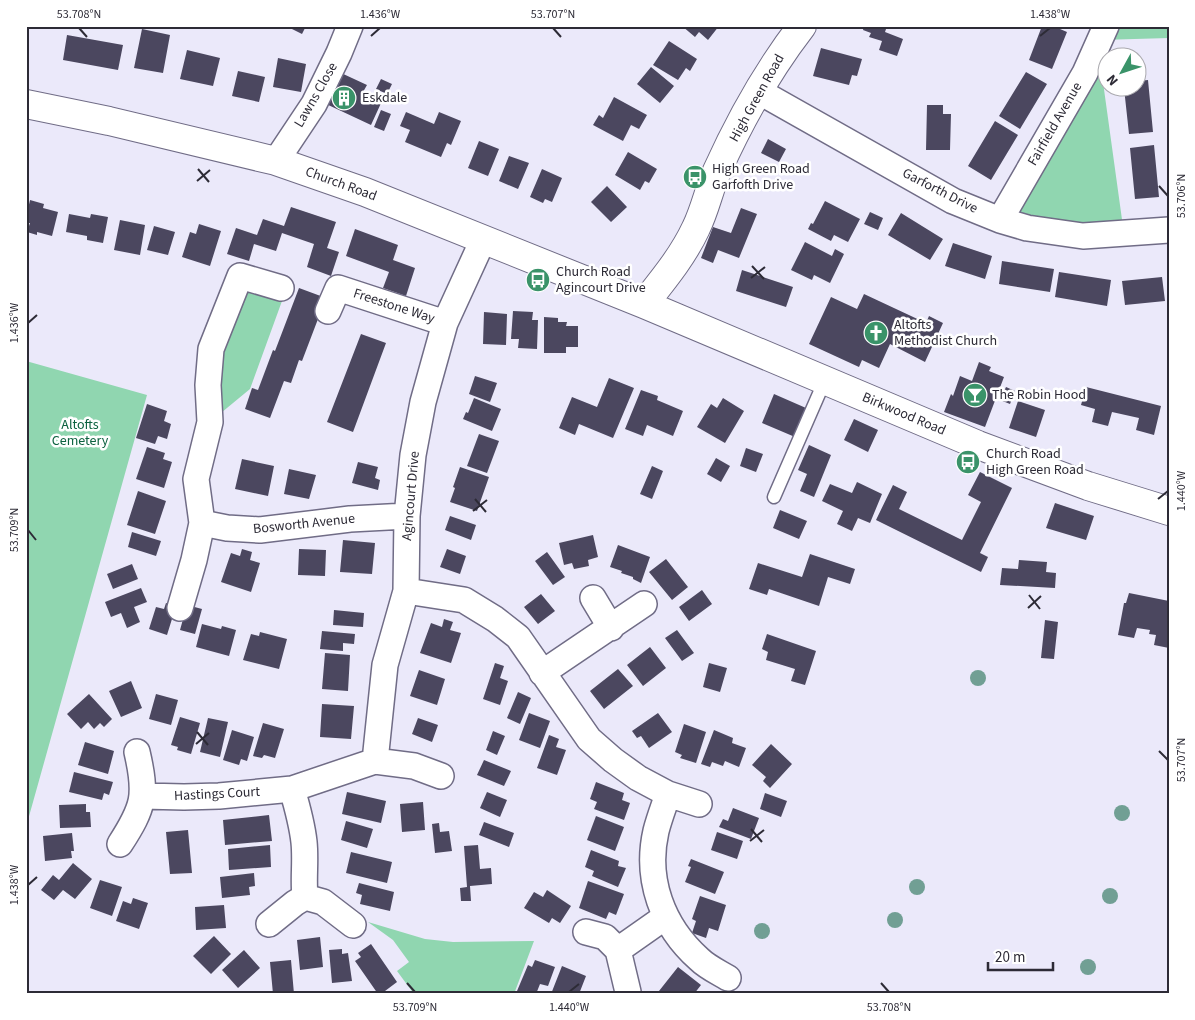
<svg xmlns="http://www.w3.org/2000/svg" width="1195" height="1020" font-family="'Source Sans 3',sans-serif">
<rect width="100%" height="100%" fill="#ebe9fa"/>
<path fill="#90d6b0" d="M1106,26H1169V38L1100,40Z
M1098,46L1124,234L1000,220Z
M240,276L286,290L250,389L210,422L208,385Z
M26,361L147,395L26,827Z
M368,922L425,939L453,942L534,941L514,994H414L397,971L409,962L393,940Z"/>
<path fill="#4b475f" d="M286,26H306L302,34Z
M682,26H719L708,40L699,32L695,37Z
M864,26H887L885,32L903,39L897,56L879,50L882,41L869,37L871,33L863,30Z
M1042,26H1053L1067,32L1052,69L1029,60Z
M142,29L170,35L163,73L134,68Z
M67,35L123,45L118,70L63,60Z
M669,41L697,59L690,71L686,68L678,80L653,65Z
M821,48L862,59L857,76L852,75L849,85L813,76Z
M187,50L220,58L213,86L180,79Z
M278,58L306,64L301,92L273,87Z
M651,67L674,86L660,103L637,84Z
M238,71L265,77L259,102L232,96Z
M339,72L367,85L363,92L382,101L371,125L324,103Z
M1026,72L1047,84L1020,129L999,116Z
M381,79L392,84L387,94L376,89Z
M1148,80L1153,132L1129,134L1124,88H1138V81Z
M614,97L647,115L639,129L631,125L623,141L593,125L599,115L603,118Z
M927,105H943V114H951L950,150H926Z
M381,110L391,114L384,131L374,127Z
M406,112L434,124L439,112L461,121L451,145L447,143L441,157L405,142L410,130L400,126Z
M995,121L1018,135L991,180L968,166Z
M768,139L786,149L779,162L761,153Z
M479,141L499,149L488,176L468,168Z
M1154,145L1159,197L1135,199L1130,148Z
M628,152L657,169L649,183L645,181L640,190L615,175Z
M509,156L529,163L518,189L499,181Z
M542,169L562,178L552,202L545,199L543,203L530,197Z
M607,186L627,207L611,222L591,202Z
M30,200L44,204L43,208L58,212L52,236L37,232V235L27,232L30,223H26V218Z
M825,201L860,219L848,242L834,235L831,241L808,229L811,223L813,224Z
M291,207L336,222L327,248L339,252L331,276L307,267L314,244L282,233L276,251L254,244L249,261L227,254L236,228L257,235L263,219L284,226Z
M741,208L757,214L739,258L718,250L713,263L701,258L713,227L731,233Z
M870,212L883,218L878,230L864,224Z
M901,213L943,239L930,260L888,235Z
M69,214L90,218L91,214L108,217L103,243L87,240V236L66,232Z
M120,220L145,225L140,255L114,250Z
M199,224L221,231L210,266L182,257L190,232L196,234Z
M154,226L175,232L168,255L147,250Z
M355,229L398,245L393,260L415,268L406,296L383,288L389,272L346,256Z
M805,242L832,256L835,249L844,254L830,283L814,275L812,280L791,270Z
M953,243L992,256L985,279L945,266Z
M1002,261L1054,269L1050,292L999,284Z
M742,270L793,287L786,307L736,291Z
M1059,272L1111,280L1107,306L1055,297Z
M1162,277L1165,301L1125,305L1122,281Z
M299,288L326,298L302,361L299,360L291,383L284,381L270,418L245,409L252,388L258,390L273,350L275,351Z
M864,294L926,323L929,316L943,323L925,362L890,344L879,368L862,360L859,367L809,344L831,297L857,309Z
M513,311L533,312L532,320H538L537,349L518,348L519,339H511Z
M484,312L507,314L506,345L483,344Z
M544,317L558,318V322H567L566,326H578V347H566V353H544Z
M361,334L386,343L353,432L327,422Z
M979,362L991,367L989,371L1004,377L985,427L944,412L951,394L953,396L960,376L972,381Z
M475,376L497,383L490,402L469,394Z
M609,378L634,388L613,438L579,424L575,435L559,428L572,397L597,407Z
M1006,387L1015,391L1010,404L1000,400Z
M1086,387L1161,406L1154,435L1136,430L1139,418L1112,412L1108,426L1092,422L1095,409L1081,405Z
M641,390L658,396L657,400L683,411L673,436L647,425L643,436L625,429Z
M774,394L806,408L795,437L762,423Z
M474,398L501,409L492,431L463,419L466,412L468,413Z
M723,398L744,411L725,443L697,427L711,404L717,408Z
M1018,401L1045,410L1036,437L1009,428Z
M147,404L167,411L164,421L171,424L167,439L158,436L155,444L136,438Z
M854,419L878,430L868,452L844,440Z
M479,434L499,441L487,473L467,466Z
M809,445L831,455L814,497L800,491L807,474L798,470Z
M147,447L165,453L163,459L172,462L164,488L136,479Z
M746,448L763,454L756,472L740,466Z
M716,458L730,466L721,482L707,474Z
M242,459L274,466L268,496L235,489Z
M358,462L378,467L375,478L380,480L378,490L352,483Z
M652,466L663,471L652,499L640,494Z
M460,467L489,477L477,511L450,502L455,488L453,487Z
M289,469L316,475L309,499L284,494Z
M980,472L1012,488L980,553L988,557L981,572L876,520L893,485L907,492L899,509L962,540L981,502L968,495Z
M857,482L882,494L870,523L858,518L852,531L837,524L843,511L822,501L830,484L852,493Z
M138,491L166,501L155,534L127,525Z
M1055,503L1094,516L1086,540L1046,528Z
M780,510L807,521L799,539L773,528Z
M450,516L476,525L471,540L445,530Z
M132,532L161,541L156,556L128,547Z
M593,535L598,557L588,560L589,566L574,569L572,563L564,565L559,543Z
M343,540L375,543L372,574L340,572Z
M618,545L650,557L641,583L633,579V577L621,573L622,571L610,567Z
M242,549L252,552L250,560L260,563L251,592L221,582L231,553L240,556Z
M299,549L326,550L325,576L298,575Z
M447,549L466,556L460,574L440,567Z
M547,552L565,577L553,585L535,561Z
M810,554L855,569L850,584L828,577L819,606L769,589L767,595L749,589L758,563L802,577Z
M666,559L688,587L672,600L649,572Z
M1019,560L1047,562L1046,572L1056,573L1055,588L1000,585L1002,568L1018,569Z
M132,564L138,579L113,589L107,574Z
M141,588L147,602L134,607L140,622L127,628L121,613L111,617L105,602Z
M702,590L712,604L689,621L679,607Z
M1129,593L1169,601V648L1154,645L1156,635L1149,634L1150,630L1137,628L1134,638L1118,635L1124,603H1126Z
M541,594L555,611L538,624L524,607Z
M166,603L176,606L167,635L149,629L156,607L164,609Z
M187,605L202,609L195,634L180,630Z
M334,610L364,613L363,627L333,625Z
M444,619L453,622L450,630L461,633L451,663L420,653L431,623L442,627Z
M1045,620L1058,622L1054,659L1041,658Z
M202,624L221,629L222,626L236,630L229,656L196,647Z
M677,630L694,653L682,661L665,638Z
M322,631L355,634L354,644L343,643V651L320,649Z
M260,632L287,639L279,669L243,660L251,634L259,636Z
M767,634L816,651L805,685L791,681L795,669L766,660L768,652L762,649Z
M650,647L666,668L643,686L627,665Z
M325,653L350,655L348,691L322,689Z
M495,663L504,666L500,678L508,681L500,705L483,699Z
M709,663L727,668L720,692L703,687Z
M618,669L633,686L604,709L590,691Z
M419,670L445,679L437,705L410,696Z
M131,681L142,708L121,717L109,691Z
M518,692L531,698L520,724L507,718Z
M89,694L112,719L104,727L100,723L94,729L88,722L81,729L67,714Z
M156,694L178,700L171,725L149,719Z
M322,704L354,706L351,739L320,737Z
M529,713L550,721L540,748L519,740Z
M658,713L672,732L649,748L641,736L637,738L632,731Z
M180,717L200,723L191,754L177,750L178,747L171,745Z
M208,718L228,722L220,757L200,752Z
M418,718L438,725L432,742L412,734Z
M263,723L284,729L275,758L264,755L262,758L253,756Z
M684,724L706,732L696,763L680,758L682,755L675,752Z
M232,730L254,737L247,761L241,759L239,765L223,760Z
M714,730L733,738L732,743L746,748L739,767L725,761L723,766L712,762L710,767L701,764Z
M493,731L505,736L497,755L486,750Z
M549,735L559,739L556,747L566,750L557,775L537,768Z
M85,742L114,751L108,774L78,765Z
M771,744L792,764L770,788L763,781L766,777L752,765Z
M484,760L511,771L504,786L477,775Z
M74,772L113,782L109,795L104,793L102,800L69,792Z
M596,782L624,793L622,800L630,803L624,820L594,809L597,802L590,799Z
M347,792L386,801L381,823L342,814Z
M487,792L507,800L500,817L480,808Z
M765,793L787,801L781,817L760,809Z
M423,802L425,830L402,832L400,804Z
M86,804V812H90L91,827L60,828L59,805Z
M733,808L759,818L751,839L719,827L723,819L728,821Z
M269,815L272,841L225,845L223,820Z
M596,816L624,827L615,851L587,840Z
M346,821L373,829L367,848L341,840Z
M484,822L514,833L509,847L479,835Z
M439,823L440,832L449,831L452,851L435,853L432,824Z
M188,830L192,873L170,874L166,832Z
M717,832L743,841L737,859L711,850Z
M72,833L74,851H71L72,858L45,861L43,836Z
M270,845L271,867L229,870L228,849Z
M478,845L480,869L491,868L492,884L470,886L471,901H461L460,888L467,887L464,846Z
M591,850L619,861L618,866L626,868L618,887L592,876L594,871L585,867Z
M351,852L392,862L387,883L346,873Z
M691,859L724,872L715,894L685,882L691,867L688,866Z
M73,863L92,879L75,899L63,890L54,900L41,890L53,875L59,880Z
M254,873L255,886L249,887L250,895L222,898L220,877Z
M100,880L122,887L112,916L90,908Z
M588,881L624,894L616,915L609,912L606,919L579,908Z
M359,883L394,892L390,911L360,904L362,895L356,893Z
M547,890L571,906L560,923L552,918L549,923L524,908L534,892L543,897Z
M700,896L726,905L718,931L709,928L706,938L692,933L696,921L692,919Z
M133,898L148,903L139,929L116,921L123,901L131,904Z
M224,905L226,928L196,930L195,907Z
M214,936L231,954L211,974L193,956Z
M320,937L323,967L300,970L297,940Z
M371,944L397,982L381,994H378L355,961L361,957L358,953Z
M342,949V954L348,953L352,981L332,983L329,950Z
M244,950L260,968L238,988L222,970Z
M291,960L294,994H273L270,962Z
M535,960L555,967L548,986L540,984L536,994H524L517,991L528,965L532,967Z
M562,966L586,976L579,994H551Z
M678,967L701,985L694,994H662L659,991Z"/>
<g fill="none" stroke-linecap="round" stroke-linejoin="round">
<g stroke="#706c86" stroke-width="15">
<path id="lane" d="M774,497L825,380"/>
</g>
<g stroke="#706c86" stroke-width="28">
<path id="street" d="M758,91L953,201L1000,220L1027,228L1083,236L1169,230
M276,161L314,104L339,53L350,26
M1000,220L1085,73L1106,26
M328,311L338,288L445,323
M202,523L227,528L260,530L350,519L407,516
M406,591L464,600L495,619L518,637L589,739L613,760L638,778L668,794L699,804
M593,598L611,628
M180,608L194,560L202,523L196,479L210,422L208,385L211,349L240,276L281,288
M542,673L644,604
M375,761L385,665L406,591L407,516L413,455L423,402L445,323L483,240
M292,789C297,806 302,824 304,842C306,861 303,879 305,897
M668,794C664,806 659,819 656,831C645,879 662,926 699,959C707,967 718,972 728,978
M143,796L184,797L219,796L292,789L375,761L414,766L441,776
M120,844C144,807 147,795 137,752
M269,924L295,903L305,897L323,902L353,925
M586,932L605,937L618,950L628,992
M618,950L665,917"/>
</g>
<g stroke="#706c86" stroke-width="30">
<path id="secondary" d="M26,104L109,121L276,161L365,192L644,304L978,445L1088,486L1169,511
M644,304C663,280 683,256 696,228C705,210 709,189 717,171C740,120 768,70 802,26"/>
</g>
<use href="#lane" stroke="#fff" stroke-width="12"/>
<use href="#street" stroke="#fff" stroke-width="25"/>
<use href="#secondary" stroke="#fff" stroke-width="28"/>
</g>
<g fill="#719f94">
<circle cx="978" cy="678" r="8"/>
<circle cx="1122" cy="813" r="8"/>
<circle cx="917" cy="887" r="8"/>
<circle cx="1110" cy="896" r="8"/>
<circle cx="895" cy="920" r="8"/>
<circle cx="762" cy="931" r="8"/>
<circle cx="1088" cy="967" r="8"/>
</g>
<path fill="none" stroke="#2d2b36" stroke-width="2" d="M79,28L87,37M553,28L561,37M371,36L380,28M1040,36L1050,28M198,169L209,182M197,181L210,170M1159,186L1168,196M752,266L764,279M751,278L765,267M28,323L37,315M475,499L486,512M1158,499L1168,491M473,511L487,500M28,530L36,540M1029,595L1040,609M1028,608L1041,596M197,732L208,745M196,744L209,733M1159,751L1168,760M751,829L762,842M750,841L764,830M28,885L37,877M407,983L415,992M881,983L889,992M569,992L579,984"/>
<defs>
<g id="building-disc" transform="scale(1.25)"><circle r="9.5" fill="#3a9369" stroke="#fff"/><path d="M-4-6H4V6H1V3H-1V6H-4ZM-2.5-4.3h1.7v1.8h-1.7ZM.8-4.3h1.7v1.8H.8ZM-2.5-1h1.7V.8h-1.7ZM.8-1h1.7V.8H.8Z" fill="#fff"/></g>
<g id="bus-disc" transform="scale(1.25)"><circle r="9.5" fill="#3a9369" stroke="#fff"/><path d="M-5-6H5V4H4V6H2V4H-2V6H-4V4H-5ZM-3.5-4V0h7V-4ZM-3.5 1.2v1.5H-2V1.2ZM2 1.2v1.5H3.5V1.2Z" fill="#fff"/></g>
<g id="church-disc" transform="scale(1.25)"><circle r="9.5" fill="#3a9369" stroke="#fff"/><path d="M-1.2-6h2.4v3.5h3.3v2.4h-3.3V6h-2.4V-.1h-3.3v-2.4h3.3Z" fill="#fff"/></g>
<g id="bar-disc" transform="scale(1.25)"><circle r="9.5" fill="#3a9369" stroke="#fff"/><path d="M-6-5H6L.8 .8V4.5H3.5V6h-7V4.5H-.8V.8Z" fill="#fff"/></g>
</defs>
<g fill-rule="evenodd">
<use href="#building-disc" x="344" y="98"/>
<use href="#bus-disc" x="695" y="177"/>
<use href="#bus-disc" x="538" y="280"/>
<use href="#church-disc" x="876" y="333"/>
<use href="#bar-disc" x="975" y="395"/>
<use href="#bus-disc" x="968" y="462"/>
</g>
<g text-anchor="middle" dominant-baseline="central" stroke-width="5" stroke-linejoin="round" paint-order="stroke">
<g font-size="14" fill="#2d2b36" stroke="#fff">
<text transform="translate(316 95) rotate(-60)">Lawns Close</text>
<text transform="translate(757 98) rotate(-61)">High Green Road</text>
<text transform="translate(1055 124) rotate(-60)">Fairfield Avenue</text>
<text transform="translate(341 184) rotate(20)">Church Road</text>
<text transform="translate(940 191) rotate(27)">Garforth Drive</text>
<text transform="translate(394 306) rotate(18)">Freestone Way</text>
<text transform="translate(904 414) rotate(23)">Birkwood Road</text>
<text transform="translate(411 496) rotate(-85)">Agincourt Drive</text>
<text transform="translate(304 524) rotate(-6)">Bosworth Avenue</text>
<text transform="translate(217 794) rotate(-3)">Hastings Court</text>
</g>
<g font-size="14" fill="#2d2b36" stroke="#fff" text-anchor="start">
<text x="362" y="98">Eskdale</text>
<text x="712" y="169">High Green Road<tspan x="712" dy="16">Garfofth Drive</tspan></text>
<text x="556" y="272">Church Road<tspan x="556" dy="16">Agincourt Drive</tspan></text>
<text x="894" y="325">Altofts<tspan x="894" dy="16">Methodist Church</tspan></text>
<text x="992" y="395">The Robin Hood</text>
<text x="986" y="454">Church Road<tspan x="986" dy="16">High Green Road</tspan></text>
</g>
<g font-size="14" fill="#0d6240" stroke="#fff">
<text x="80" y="425">Altofts<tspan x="80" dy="16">Cemetery</tspan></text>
</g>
</g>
<rect width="1195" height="1020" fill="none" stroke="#ffffff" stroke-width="55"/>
<g transform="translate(1122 72) rotate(230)"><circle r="24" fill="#ffffff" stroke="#abaaaf"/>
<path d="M0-4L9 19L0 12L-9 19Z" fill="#3a9369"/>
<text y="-8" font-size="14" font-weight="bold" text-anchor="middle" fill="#2d2b36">N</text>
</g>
<path d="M988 962v8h65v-8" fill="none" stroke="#2d2b36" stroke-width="2.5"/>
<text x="995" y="962" font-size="15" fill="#2d2b36" stroke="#ffffff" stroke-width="4" paint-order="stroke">20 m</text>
<rect x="28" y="28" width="1140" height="964" fill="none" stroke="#2d2b36" stroke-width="2"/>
<g font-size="12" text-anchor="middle" fill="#2d2b36">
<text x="79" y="18">53.708°N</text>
<text x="380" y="18">1.436°W</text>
<text x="553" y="18">53.707°N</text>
<text x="1050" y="18">1.438°W</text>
<text transform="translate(1181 196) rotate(-90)" y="4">53.706°N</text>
<text transform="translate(14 323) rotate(-90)" y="4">1.436°W</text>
<text transform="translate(1181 491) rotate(-90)" y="4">1.440°W</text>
<text transform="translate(14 530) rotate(-90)" y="4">53.709°N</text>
<text transform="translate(1181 760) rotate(-90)" y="4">53.707°N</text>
<text transform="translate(14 885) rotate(-90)" y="4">1.438°W</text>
<text x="415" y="1011">53.709°N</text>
<text x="569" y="1011">1.440°W</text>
<text x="889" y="1011">53.708°N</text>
</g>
</svg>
